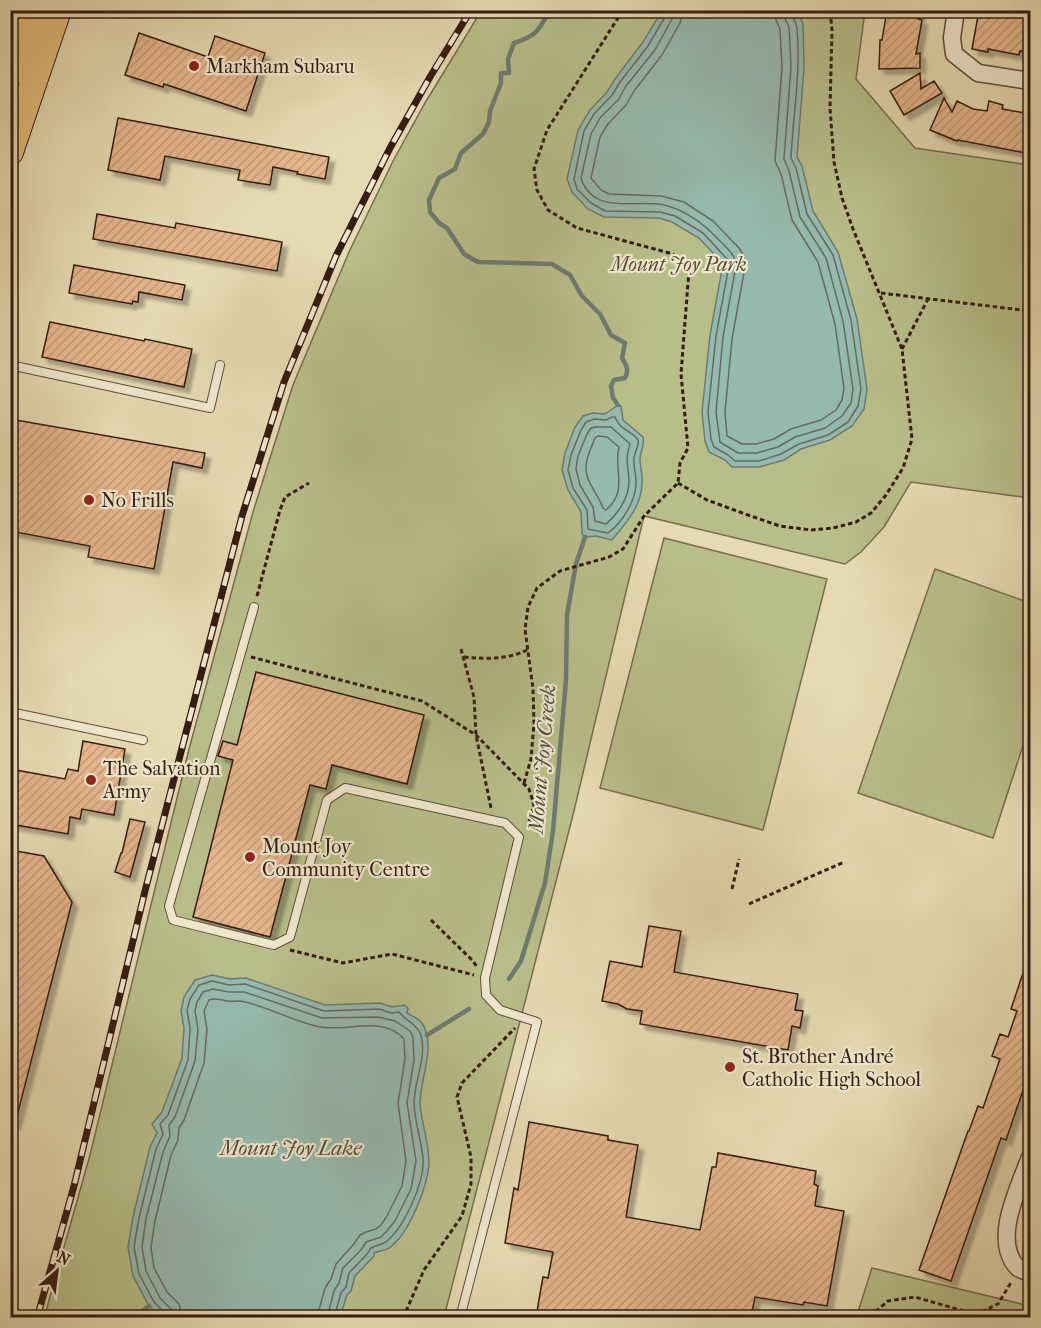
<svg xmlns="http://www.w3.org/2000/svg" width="1041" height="1328" font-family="'IM FELL French Canon',serif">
<defs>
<pattern id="building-hatch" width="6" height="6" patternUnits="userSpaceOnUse" patternTransform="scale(1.5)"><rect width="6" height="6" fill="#e4b48c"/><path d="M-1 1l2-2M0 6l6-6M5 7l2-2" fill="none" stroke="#c49a78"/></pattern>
<filter id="shadow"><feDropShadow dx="5.5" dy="5.5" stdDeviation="1.5" flood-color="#0004"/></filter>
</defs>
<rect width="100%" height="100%" fill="#e6dab2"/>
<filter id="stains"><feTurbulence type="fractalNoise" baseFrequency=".00333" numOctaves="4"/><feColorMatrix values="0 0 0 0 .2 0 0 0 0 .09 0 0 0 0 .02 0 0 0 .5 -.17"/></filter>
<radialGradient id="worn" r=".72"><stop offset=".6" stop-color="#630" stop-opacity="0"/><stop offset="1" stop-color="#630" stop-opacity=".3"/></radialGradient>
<path fill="#b8be8a" stroke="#766d4e" stroke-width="1.5" d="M481,11H865L856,79L915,148L1030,165V498L911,482L884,527L861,552L845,564L644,516L573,815L444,1317L44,1318L90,1155L188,753L253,512L293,385L349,252L393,161L425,103Z
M664,538L827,579L763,830L600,788Z
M935,569L1030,603V724L993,838L858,793Z
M872,1268L1030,1306V1317L856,1318Z"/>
<path fill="#96baaf" stroke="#6f7b70" stroke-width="1.5" d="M662,11H796L803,23L804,68L797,157L802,166L813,211L838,252L857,319L867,389L864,409L852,426L830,440L801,449L784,460L759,467H732L725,460L709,452L705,441L702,412L710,335L723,264L699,238L672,222L659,218L604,217L588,209L572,192L567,179L578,130L590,110L607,92L615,79L643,42Z
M618,405L621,406L623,420L643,437C645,447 640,451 640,459C640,467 643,475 642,483C642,506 625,524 612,540L596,536L585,537L582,534L581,512L568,490L562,470L565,453L575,427L583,416L593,413L605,414Z
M212,975L230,979L246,978L325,1005L380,1003L392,1007L404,1005L408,1008L407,1013C412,1016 419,1019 422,1023C437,1046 419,1082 420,1105C422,1123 428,1141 429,1160C430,1182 408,1238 387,1249C384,1251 378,1251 374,1253V1256L355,1276L351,1291L347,1295L340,1317H162L149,1306L133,1276L128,1247L133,1217L150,1147L157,1133L152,1124L162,1112L182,1058L184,1028L181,1011L184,997L195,980Z"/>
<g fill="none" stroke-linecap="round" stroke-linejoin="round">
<path stroke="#666b60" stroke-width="1.5" d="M666,10V15L648,46L620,82L612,95L594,114L584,131L574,179L577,189L591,203L605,211L660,212L675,216L703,233L728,260L729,265L716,336L708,412L711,439L714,447L728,455L735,461H759L781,454L799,444L828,435L848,422L858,406L861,389L851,320L833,255L807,214L796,168L791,158C793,115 801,72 797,28C796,22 792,17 791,10
M674,10L672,19L655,50L626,86L618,100L600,118L591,134L581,178C593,216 636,199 664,205C685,210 704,224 719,240C727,248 736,255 736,266L723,337L716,412L720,442L738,453H757L778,447L795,437L825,428L842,416L851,403L853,389L843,321L826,258L800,217L789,171L784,159L791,67L789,27L784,17V10
M683,10L680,23L662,55L634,91L626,105L608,124L600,137L591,178L601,190L609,194L661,196L684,202L713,221L739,248L744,256L745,267L732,339L725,412L727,436L742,444H756L774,439L791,429L821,420L836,410L842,400L844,388L835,324L818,262L792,220L781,174L775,161L782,67L780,29L776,20L775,10
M612,417H615C620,431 633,431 638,440C640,445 634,453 634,458C633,466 636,473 636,481C637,499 623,522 608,533L588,529L587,510L573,488L568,470L571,455L581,430L586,422L594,419L606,420Z
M595,427H611L630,444C624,462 629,466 629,482C629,498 617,515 606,524L595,521L593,507L580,485L576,469L578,456L587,434L591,428Z
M598,436L607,437L619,447C613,470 629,490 606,510L603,508C600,499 594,492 590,483C581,467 589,453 595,438Z
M165,1318L164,1312L154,1302L139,1274L134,1247L139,1218L156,1149L163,1134L160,1124L168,1115L188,1060L190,1028L187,1010L190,999L199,985L212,981L229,985L245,984L324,1011L379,1009L391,1013L399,1012C406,1021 417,1024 421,1035C427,1058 414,1081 414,1104C415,1122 421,1140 423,1158C425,1181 405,1226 387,1241C383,1245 376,1245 371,1248L367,1254L349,1273L346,1287L341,1293L334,1318
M173,1318L171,1309L160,1298L146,1271L142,1247L146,1219L163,1152L170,1136L169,1125L175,1117L195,1061L198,1029L195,1011L197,1002L203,992L213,989L229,992H244L322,1018L378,1017L395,1021L410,1031L413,1037L414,1060L407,1103L416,1161L411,1189L395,1221L387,1231L381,1237L366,1242L361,1250L343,1268L339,1283L334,1291L327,1318
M182,1318L179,1304L167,1292L154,1268L151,1247L155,1221L171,1155L178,1140L179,1128L184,1120L204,1063L207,1029L204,1011L209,1000C215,997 220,1000 227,1001C233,1002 239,1000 245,1002C271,1008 295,1022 320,1027C347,1032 384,1015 404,1039L405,1059L398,1103L406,1161L402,1186L387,1216L381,1225L376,1229L366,1232L360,1235L353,1245L336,1264L331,1279L325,1288L319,1310L318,1318"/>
<path stroke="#6f7b70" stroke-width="4.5" d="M550,10C538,31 537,36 514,43L508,59L509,73H501V83L490,111L489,122L483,134L461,153L455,169L439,178L429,200L430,212L439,223L447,228L464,254L478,262L552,264L570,275L582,296L600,314L611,335L625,343L622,358C627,366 629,370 625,378L614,380L611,386L613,398L618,405
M509,979L521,961L545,883L553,831L566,680L567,615L576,564L585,537
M427,1035L469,1009
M133,1318L149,1306"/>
</g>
<path fill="url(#building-hatch)" stroke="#351c11" stroke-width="1.5" filter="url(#shadow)" d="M887,10H920L918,19L922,20L916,54L920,53V68L879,69L880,40H882Z
M979,10H986L1030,19V52L1020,51L1019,55L988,49V52L972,49Z
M139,33L208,57L215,36L265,53L246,111L164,84L163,87L125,75Z
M920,73L921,89L934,81L942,93L904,115L890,91Z
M944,98L952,112L957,101L973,109L987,111L989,101L1003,105L1002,109L1030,114V152L1027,151L1026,153L958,140L957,141L930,130Z
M118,118L329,157L325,179L297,174L298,172L273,167L270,185L238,180L240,170L165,156L160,180L108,170Z
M97,214L175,228L176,223L282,242L277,271L93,239Z
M74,265L185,285L182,300L139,292L138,302L133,301L132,304L69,293Z
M50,322L144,341L145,339L192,349L184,387L42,357Z
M10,419L205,453L202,468L173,462L154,569L88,557L90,546L10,531Z
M256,672L424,715L407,784L332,765L326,789L310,785L270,937L193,917L233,760L218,756L223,741L237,745Z
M83,741L125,749L114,815L82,809L80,819L70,817L68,834L10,824V769L65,779L68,769L78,771Z
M130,819L145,822L130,877L115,872L121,853H122Z
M10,850L44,856L72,902L15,1124L10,1123V948L17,945L10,933Z
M649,926L681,931L674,972L798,994L795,1010L803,1011L800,1028L792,1026L788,1050L640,1024L642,1011L627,1009L618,1004L602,1001L610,961L642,967Z
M1028,958L1030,959V1070L1006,1140L1001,1138L951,1281L919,1270L968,1131H969L978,1106L983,1108L1000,1059L992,1056L1000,1034L1008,1037L1017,1011L1011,1009Z
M529,1122L608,1136V1140L638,1145L626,1217L700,1230L712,1167H716L718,1153L816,1171L814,1184L818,1186L815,1206L844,1211L827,1306L804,1302L803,1305L755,1297L751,1317H536L543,1277L548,1278L553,1252L505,1243L514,1188L518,1190Z"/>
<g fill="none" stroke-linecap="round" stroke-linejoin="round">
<g stroke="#614c39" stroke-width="10">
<path id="lane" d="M10,365L210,408L220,365
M254,607L169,906L173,920L274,945L290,937L327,800L345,788L505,823L519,837L485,978L486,995L500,1010L537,1022L460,1318
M10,712L143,740"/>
</g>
<g stroke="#614c39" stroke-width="19">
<path id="street" d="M956,10L952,38L954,54L978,73L1030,81
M1030,1157C1019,1187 991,1241 1018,1268C1021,1270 1027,1272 1030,1273"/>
</g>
<g stroke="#351c11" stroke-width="28">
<path id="primary" d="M10,74L33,10
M10,152L58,10"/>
</g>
<path stroke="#351c11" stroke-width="3" stroke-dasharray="4.5 3" stroke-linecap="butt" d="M881,293L1030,311
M902,349L928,299
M678,483L707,500L745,514L780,526L811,530L833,528L856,522L871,513L886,495L903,468L912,439L902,349L853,229L842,198L834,162L830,108L832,30L830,10
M257,596L280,510L285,497L309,483
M461,649L474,697L476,735L491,808
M251,657L422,701L476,735L529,789L534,805L527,828
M464,657C486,659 506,660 527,650
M524,783L531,759L534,723L533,689L525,629L528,607L537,588L560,571L609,557L623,549L644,516L678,483L680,463L688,448L681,374L689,270L673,254L577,228L548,210L537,190L534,169L547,130L623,10
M732,889L739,859
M749,904L844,862
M431,920L473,961L477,967
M290,950L343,963L392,954L474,975
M403,1318L424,1270L462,1216L471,1184V1157L457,1097L462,1083L515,1028
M872,1318L875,1312L888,1301L915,1297L964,1311L981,1312L998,1304L1012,1281"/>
<use href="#lane" stroke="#efe7cd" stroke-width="8"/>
<use href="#street" stroke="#efe7cd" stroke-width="16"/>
<use href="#primary" stroke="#e3bd79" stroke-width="26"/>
<g stroke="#351c11" stroke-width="7">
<path id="rail" d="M37,1318L74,1186L145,891L242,516L284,382L336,256L390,148L430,77L471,10"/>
</g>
<use href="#rail" stroke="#efe7cd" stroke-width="4.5" stroke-dasharray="14" stroke-linecap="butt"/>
</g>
<g fill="#8f2418" stroke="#efe7cd" stroke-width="2">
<circle cx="194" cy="66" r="6"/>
<circle cx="89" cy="500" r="6"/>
<circle cx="91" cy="780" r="6"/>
<circle cx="250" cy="857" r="6"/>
<circle cx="730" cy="1067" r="6"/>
</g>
<g text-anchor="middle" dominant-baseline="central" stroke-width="4.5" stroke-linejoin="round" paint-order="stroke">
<g font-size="20" fill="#351c11" stroke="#efe7cd" text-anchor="start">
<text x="206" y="66">Markham Subaru</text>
<text x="101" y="500">No Frills</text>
<text x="103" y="768">The Salvation<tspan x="103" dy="23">Army</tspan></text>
<text x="262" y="846">Mount Joy<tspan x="262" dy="23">Community Centre</tspan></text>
<text x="742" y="1056">St. Brother André<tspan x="742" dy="23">Catholic High School</tspan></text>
</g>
<g font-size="20" font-style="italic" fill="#5c4d35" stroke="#efe7cd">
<text x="679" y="264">Mount Joy Park</text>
</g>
<g font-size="21" font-style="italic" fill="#524b40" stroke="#efe7cd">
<text transform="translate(542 759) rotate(-85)">Mount Joy Creek</text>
<text x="291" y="1148">Mount Joy Lake</text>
</g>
</g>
<rect width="1041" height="1328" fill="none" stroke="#e6dab2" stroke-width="36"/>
<rect x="12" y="12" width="1017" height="1304" fill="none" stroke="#351c11" stroke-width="3"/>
<rect x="18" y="18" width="1005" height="1292" fill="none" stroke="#351c11" stroke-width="1.5"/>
<g transform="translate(57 1271) rotate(28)" stroke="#efe7cd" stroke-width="4.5" paint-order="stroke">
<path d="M0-4.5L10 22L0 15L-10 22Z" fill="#351c11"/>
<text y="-9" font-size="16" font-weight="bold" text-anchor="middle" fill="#351c11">N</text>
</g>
<rect width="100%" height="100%" filter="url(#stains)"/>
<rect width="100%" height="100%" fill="url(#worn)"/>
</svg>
